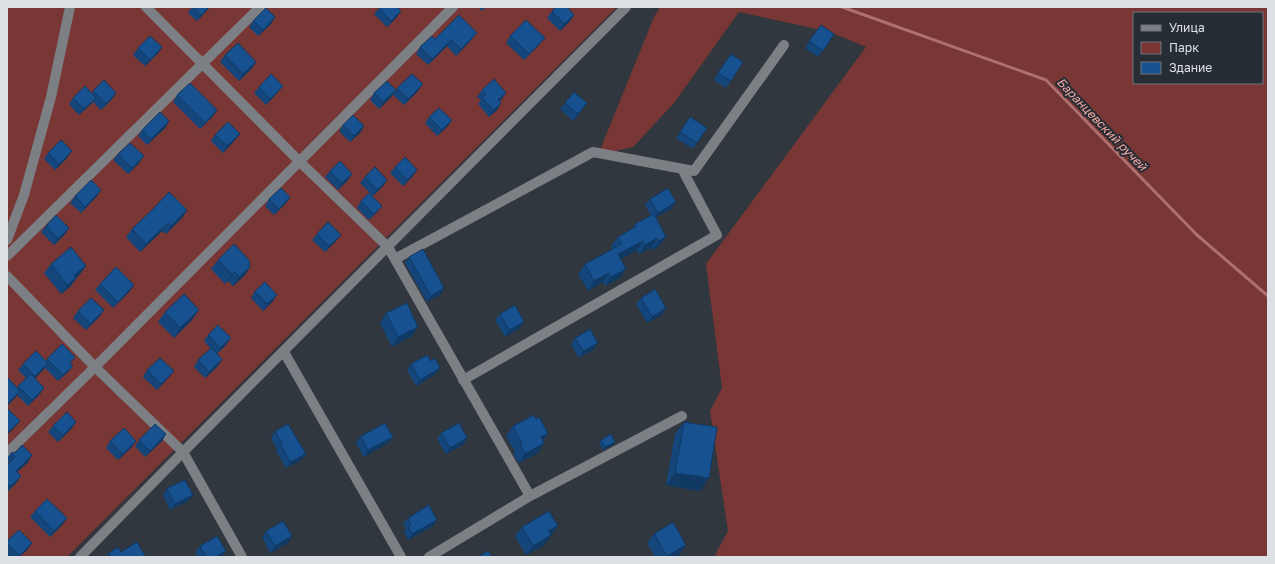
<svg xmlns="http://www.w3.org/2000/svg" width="1275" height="564" font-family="'Golos Text',sans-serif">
<rect width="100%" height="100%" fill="#31373e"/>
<path fill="#783634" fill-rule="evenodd" d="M7,7H617L67,557H7Z
M660,7H1268V557H714L728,531L710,411L722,388L706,264L866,47L830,32L739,12L674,103L633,147L598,155L654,17ZM1134,13H1262V83H1134Z"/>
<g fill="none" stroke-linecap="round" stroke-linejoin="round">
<path stroke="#ac7070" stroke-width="3" d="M842,7L1046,80L1197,235L1268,296"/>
<path stroke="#7c7f83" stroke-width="10" d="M146,7L299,161L388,247L530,496
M7,240L24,195L51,97L70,7
M7,256L260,7
M395,259L593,152L694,171L784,45
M7,276L95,367L183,452L242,557
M284,352L401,557
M463,380L717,235L682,169
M7,453L95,367L453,7
M80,557L183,452L626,7
M429,557L530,496L682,416"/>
</g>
<path fill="#14467b" d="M192,7H210L197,21L188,13Z
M380,7L397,17L387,27L374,14Z
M478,7H486L482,11Z
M552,11L574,15L570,21L560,31L547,18Z
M253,21L271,24L258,36L249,27Z
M821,25L834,34L818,57L805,48Z
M510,36L540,44L524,60L506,43Z
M435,39H472L456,56L447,46L428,65L416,54L420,47Z
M162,47L158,53L145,66L133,55L138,48Z
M225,55L256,62L252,68L239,81L220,62Z
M726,60L731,81L726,88L714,80Z
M283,86L278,92L266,105L254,93L259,87Z
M397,88L418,91L404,105L393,95Z
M482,90L502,99L500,101L501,103L497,110L489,117L478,104L481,100L477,97Z
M93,91L116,93L112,99L101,110L93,102L79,115L69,104L73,98L92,93Z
M374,93L392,96L379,109L370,100Z
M177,95L217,110L213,116L200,129L173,102Z
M565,103L583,109L573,121L560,109Z
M429,117L452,120L447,127L437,136L425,123Z
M690,117L707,128L693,149L676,138Z
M169,121L165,128L147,145L138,136L142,130Z
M343,125L364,126L360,133L350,142L339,131Z
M215,135L235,140L223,153L211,141Z
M48,153L67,158L55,170L44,159Z
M118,154L139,163L128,174L113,160Z
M395,167L413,176L403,186L390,173Z
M330,171L348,180L338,190L325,177Z
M365,177L387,180L383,186L373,196L360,183Z
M75,196H97L81,213L70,203Z
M290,197L286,203L274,215L265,206L269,199Z
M650,199L676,202L671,209L655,218L666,237L659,246L652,250L651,248L639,254L637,250L621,259L620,278L605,286L603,282L588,291L578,274L585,264L613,249L611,246L618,237L632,229L635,224L651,216L645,205Z
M361,201L382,206L377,212L369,220L357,208Z
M187,210L182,218L166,234L162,231L140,252L126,237L132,229Z
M46,226L69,228L65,234L54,245L41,232Z
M317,234L336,241L325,252L312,240Z
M409,257L444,288L440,295L427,302L405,263Z
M218,260L250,267L244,276L233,286L228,281L225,284L211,269Z
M51,264L86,266L70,287L61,294L44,273Z
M100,284L134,285L129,292L113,308L95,290Z
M255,291L273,301L263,311L251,298Z
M641,298L662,315L647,323L636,304Z
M104,310L99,317L86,330L73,318L78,311Z
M165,312L192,320L174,338L158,322Z
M386,313L412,336L392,347L380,323Z
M500,314L520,328L505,337L495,320Z
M208,335L226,345L217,354L222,359L218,366L205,378L194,367L198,360L211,349L204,341Z
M575,338L594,349L579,358L571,344Z
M47,359L71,364L73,366L68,372L58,381L45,368L35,378L40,394L28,406L17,395L16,397L17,388L26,378L18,370L23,364L46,361Z
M431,361L436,374L416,386L407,370L411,364Z
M147,370L174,371L169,377L157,390L143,377Z
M536,419L548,433L543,441L544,443L538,453L519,463L513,454L515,452L506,436L513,426Z
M684,422L700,491L666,485L675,434Z
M53,426L72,428L58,442L48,432Z
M275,431L306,454L301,460L286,468L276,451L277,449L271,438Z
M441,433L467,438L463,445L446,454L437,439Z
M166,434L162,441L145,457L135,446L139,440Z
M361,436L393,437L388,443L364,457L356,443Z
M601,440L613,445L603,450L599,443Z
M110,441L132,447L118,460L106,448Z
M11,453L32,455L28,462L17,472V482L7,492V465L9,462L7,460V458Z
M167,488L193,495L188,501L170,510L163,495Z
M35,511L62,525L50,537L30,517Z
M408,518L437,520L433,526L408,540L404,532L406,529L403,524Z
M558,526L544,545L526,555L515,536L522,527Z
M266,531L288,543L270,553L262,537Z
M654,534L680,554L675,557H655L647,543Z
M7,541L32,543L27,550L19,557H10L7,554Z
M200,546L222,557H198L195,552Z
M121,552L145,556V557H106L109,553Z"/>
<path fill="#103964" d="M209,7H210L197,21L201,15Z
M401,11L397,17L387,27L391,21Z
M574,15L570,21L560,31L564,24Z
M275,17L271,24L258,36L263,30Z
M477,33L472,39L456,56L461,49Z
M545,38L540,44L524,60L529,54Z
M451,40L447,46L428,65L432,59Z
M162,47L158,53L145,66L150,60Z
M256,62L252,68L239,81L243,74Z
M423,84L418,91L404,105L408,99Z
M283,86L278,92L266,105L270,99Z
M396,90L392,96L379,109L383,102Z
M116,93L112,99L101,110L106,104Z
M506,93L502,99L494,106L498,100Z
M96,98L91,104L79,115L84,109Z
M501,103L497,110L489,117L494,110Z
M587,103L583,109L573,121L578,114Z
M217,110L213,116L200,129L205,123Z
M452,120L447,127L437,136L442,130Z
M169,121L165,128L147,145L151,139Z
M364,126L360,133L350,142L354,136Z
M240,134L235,140L223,153L227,146Z
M72,151L67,158L55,170L59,164Z
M144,156L139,163L128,174L132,168Z
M417,170L413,176L403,186L407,180Z
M352,174L348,180L338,190L342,183Z
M387,180L383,186L373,196L377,190Z
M101,190L97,196L81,213L85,207Z
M290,197L286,203L274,215L279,209Z
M676,202L671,209L653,219L658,213Z
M382,206L377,212L369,220L374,214Z
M187,210L182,218L166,234L171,226Z
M168,223L162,231L140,252L146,244Z
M69,228L65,234L54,245L58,239Z
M341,235L336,241L325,252L329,246Z
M666,237L659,246L652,250L659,241Z
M657,238L651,248L639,254L645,245Z
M643,241L637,250L612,264L618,254Z
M86,266L79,275L74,279L76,278L70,287L61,294L74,275Z
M250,267L244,276L233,286L239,277Z
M626,269L620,278L605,286L611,277Z
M235,272L228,281L225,284L232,275Z
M609,273L603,282L588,291L594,281Z
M134,285L129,292L113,308L118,302Z
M444,288L440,295L427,302L431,296Z
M277,295L273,301L263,311L267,304Z
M666,308L662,315L647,323L652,317Z
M104,310L99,317L86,330L90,324Z
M199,310L192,320L174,338L180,328Z
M524,322L520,328L505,337L509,330Z
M418,327L412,336L392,347L398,337Z
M231,338L226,345L216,354L220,348Z
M598,343L594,349L579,358L583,351Z
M222,359L218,366L205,378L209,372Z
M48,363L44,369L31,383L35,376Z
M73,366L68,372L58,381L63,375Z
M440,368L436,374L416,386L420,380Z
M174,371L169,377L157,390L161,384Z
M44,388L40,394L28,406L32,400Z
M20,391L16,397L7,406V404Z
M20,421L15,427L7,435V433Z
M76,422L72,428L58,442L63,435Z
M548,433L541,443V437Z
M166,434L162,441L145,457L150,451Z
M393,437L388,443L364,457L368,450Z
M467,438L463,445L446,454L450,448Z
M136,441L132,447L118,460L123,454Z
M615,442L613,445L603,450L605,447Z
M544,443L538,453L519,463L525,454Z
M306,454L301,460L286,468L290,462Z
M32,455L28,462L12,477L16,471Z
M675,473L709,478L700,491L666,485Z
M21,476L17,482L7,492L11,486Z
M193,495L188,501L170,510L175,504Z
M67,518L62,525L50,537L54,531Z
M437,520L433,526L408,540L412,534Z
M558,526L544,545L526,555L533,546L548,531Z
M292,536L288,543L270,553L275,546Z
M32,543L27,550L19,557H18Z
M686,545L680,554L675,557H666Z
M226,551L222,557H215Z"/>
<path fill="#17518f" stroke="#103964" d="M193,7H209L201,15Z
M380,7H397L401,11L391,21L379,8Z
M556,7H567L574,15L564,24L552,11Z
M266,8L275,17L263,30L253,21Z
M459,15L477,33L461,49L451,40L432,59L420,47L432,36L435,39Z
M526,20L545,38L529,54L510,36Z
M821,25L834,34L823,51L809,41Z
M150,36L162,47L150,60L138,48Z
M238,43L256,62L243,74L225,55Z
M731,54L743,62L731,81L718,73Z
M271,74L283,86L270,99L259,87Z
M412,74L423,84L408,99L397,88Z
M494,79L506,93L498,100L501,103L494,110L482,98L486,94L482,90Z
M104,80L116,93L106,104L93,91Z
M387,81L396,90L383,102L374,93Z
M190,83L217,110L205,123L177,95Z
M85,86L96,98L84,109L73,98Z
M574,92L587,103L578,114L565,103Z
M439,108L452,120L442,130L429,117Z
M160,112L169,121L151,139L142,130Z
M353,115L364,126L354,136L343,125Z
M690,117L707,128L697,143L680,132Z
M228,122L240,134L227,146L215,135Z
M61,140L72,151L59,164L48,153Z
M130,143L144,156L132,168L118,154Z
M405,157L417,170L407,180L395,167Z
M340,161L352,174L342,183L330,171Z
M375,167L387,180L377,190L365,177Z
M91,180L101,190L85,207L75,196Z
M281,188L290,197L279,209L269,199Z
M668,188L676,202L658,213L650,199Z
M169,192L187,210L171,226L168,223L146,244L132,229L153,209Z
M369,193L382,206L374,214L361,201Z
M654,214L666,237L659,241L657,238L645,245L643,241L618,254L626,269L611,277L609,273L594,281L585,264L622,244L618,237L637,226L635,224Z
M56,215L69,228L58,239L46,226Z
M328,222L341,235L329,246L317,234Z
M234,244L249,260L250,267L239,277L235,272L232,275L218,260Z
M71,247L86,266L74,275L76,278L67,285L51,264Z
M423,249L444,288L431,296L409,257Z
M116,267L134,285L118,302L100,284Z
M265,282L277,295L267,304L255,291Z
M655,289L666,308L652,317L641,298Z
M184,294L199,310L180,328L165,312Z
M91,298L104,310L90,324L78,311Z
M407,303L418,327L398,337L386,313Z
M515,305L524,322L509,330L500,314Z
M218,325L231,338L220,348L208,335Z
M590,329L598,343L583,351L575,338Z
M62,344L75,357L70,363L73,366L63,375L47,359Z
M211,348L222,359L209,372L198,360Z
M36,351L48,363L35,376L23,364Z
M427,355L431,361L435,358L440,368L420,380L411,364Z
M160,358L174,371L161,384L147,370Z
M31,374L44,388L32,400L18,386Z
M8,378L20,391L7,404V379Z
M7,408L20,421L7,433Z
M67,412L76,422L63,435L53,426Z
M534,415L536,419L539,417L548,433L541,437L544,443L525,454L520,444H522L513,426Z
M684,422L717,427L709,478L675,473Z
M385,423L393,437L368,450L361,436Z
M459,423L467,438L450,448L441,433Z
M155,424L166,434L150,451L139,440Z
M288,424L306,454L290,462L281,445L282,444L275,431Z
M124,428L136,441L123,454L110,441Z
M611,434L615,442L605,447L601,440Z
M22,445L32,455L16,471L21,476L11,486L10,484L7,488V465L15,457L11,453L16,452Z
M185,480L193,495L175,504L167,488Z
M47,499L67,518L54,531L35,511Z
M429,505L437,520L412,534L408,526L411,524L408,518Z
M549,511L558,526L548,531L551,535L533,546L522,527Z
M283,521L292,536L275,546L266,531Z
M673,522L686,545L667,556L654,534Z
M19,530L32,543L19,556L7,543V541Z
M217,536L226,551L215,557H206L200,546Z
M137,542L145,556L144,557H111L109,553L118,547L121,552Z
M488,551L492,557H478Z"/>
<g text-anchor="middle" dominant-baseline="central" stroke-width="4" stroke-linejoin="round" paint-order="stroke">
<g font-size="12" font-style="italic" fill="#f5aaa5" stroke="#272d34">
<text transform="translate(1102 124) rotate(46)">Баранцевский ручей</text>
</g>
</g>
<rect width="1275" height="564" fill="none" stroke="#dde1e6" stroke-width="16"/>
<rect x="1133" y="12" width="130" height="72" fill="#272d34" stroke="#70757b"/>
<rect x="1141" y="25" width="20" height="6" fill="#7c7f83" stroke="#70757b"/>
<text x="1169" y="32" font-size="12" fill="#dde1e6">Улица</text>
<rect x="1141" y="42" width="20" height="12" fill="#783634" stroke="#70757b"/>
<text x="1169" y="52" font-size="12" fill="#dde1e6">Парк</text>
<rect x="1141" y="62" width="20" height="12" fill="#17518f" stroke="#70757b"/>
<text x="1169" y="72" font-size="12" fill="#dde1e6">Здание</text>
</svg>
